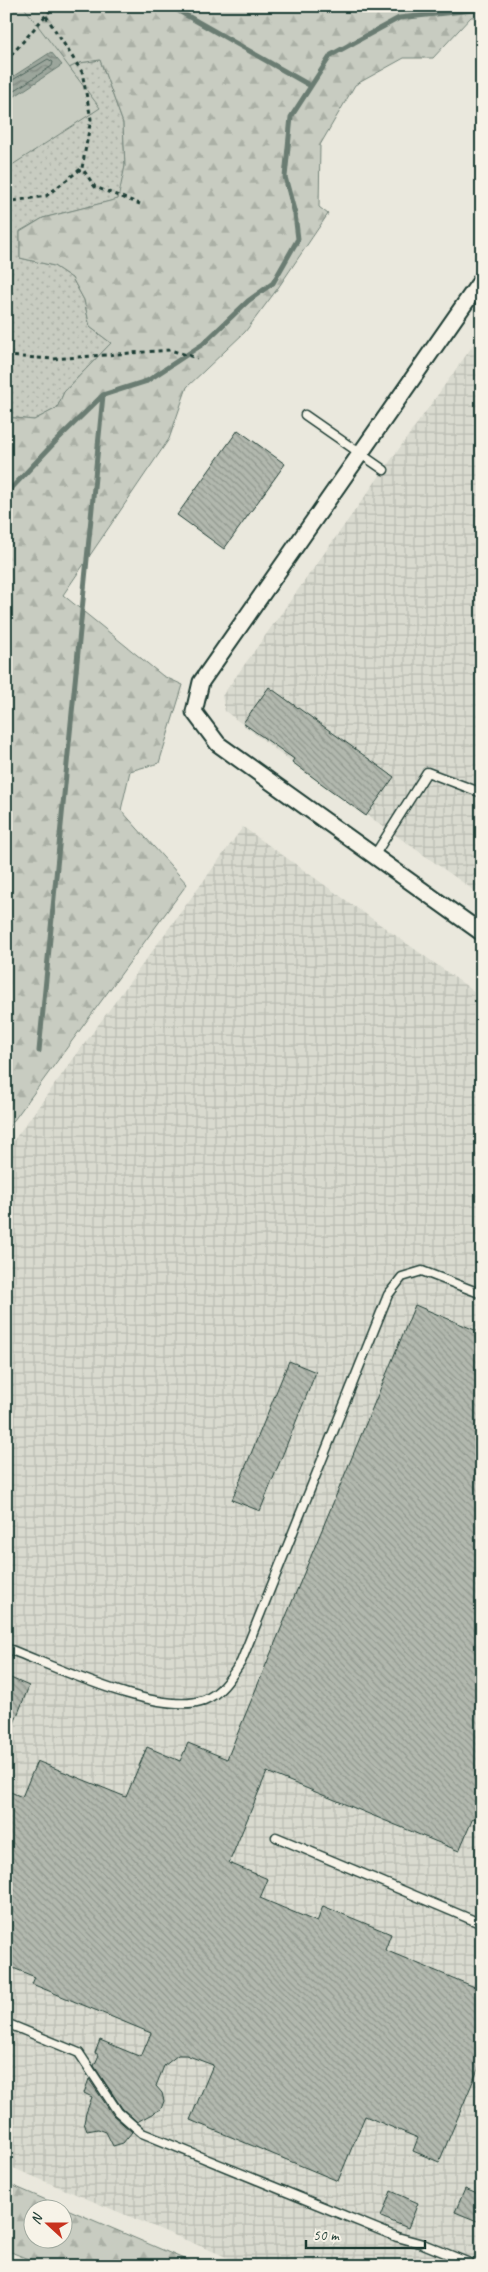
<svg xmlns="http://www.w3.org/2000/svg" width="488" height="2272" font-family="Caveat,sans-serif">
<defs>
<pattern id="industrial-grid" width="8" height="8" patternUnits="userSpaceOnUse" patternTransform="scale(1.25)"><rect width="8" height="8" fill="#d9dacf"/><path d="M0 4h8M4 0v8" fill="none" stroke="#babcb2"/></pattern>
<pattern id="grass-dots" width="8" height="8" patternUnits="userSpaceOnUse" patternTransform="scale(1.25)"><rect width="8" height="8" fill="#c8ccc1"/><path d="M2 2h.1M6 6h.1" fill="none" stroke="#abb0a6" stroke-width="1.8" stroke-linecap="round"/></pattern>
<pattern id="forest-firs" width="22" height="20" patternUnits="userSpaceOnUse" patternTransform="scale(1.25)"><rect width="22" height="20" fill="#c8ccc1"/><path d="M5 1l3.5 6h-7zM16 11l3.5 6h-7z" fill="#abb0a6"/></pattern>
<pattern id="water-waves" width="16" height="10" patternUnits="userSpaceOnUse" patternTransform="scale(1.25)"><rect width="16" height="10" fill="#9ca69c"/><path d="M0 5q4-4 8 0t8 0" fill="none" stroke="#7f8880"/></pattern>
<pattern id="building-back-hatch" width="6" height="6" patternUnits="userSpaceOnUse" patternTransform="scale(1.25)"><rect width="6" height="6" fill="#b2b8ae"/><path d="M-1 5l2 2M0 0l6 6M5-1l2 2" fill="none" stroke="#90978e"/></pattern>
</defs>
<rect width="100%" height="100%" fill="#eae8dd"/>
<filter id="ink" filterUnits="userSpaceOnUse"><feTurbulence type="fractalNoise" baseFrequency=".02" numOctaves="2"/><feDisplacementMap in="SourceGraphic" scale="10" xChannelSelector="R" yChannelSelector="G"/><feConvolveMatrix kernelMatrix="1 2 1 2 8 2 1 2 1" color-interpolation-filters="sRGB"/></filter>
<g filter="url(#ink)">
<path fill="url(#industrial-grid)" d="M482,333V896L292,762L225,711L222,696Z
M243,827L482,997V2266H248L6,2165V1151Z"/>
<path fill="url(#grass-dots)" stroke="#74847a" d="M100,60L123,123L125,166L119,199L43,218L20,231V258L54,266L72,278L84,300L90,327L111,343L64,392L57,408L34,420L6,417V143L55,75L79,63Z"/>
<path fill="url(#forest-firs)" stroke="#74847a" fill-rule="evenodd" d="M6,6H482V17H471L433,58H404L355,85L320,145L319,207L328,214L278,288L245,332L187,387L169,439L63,595L163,676L183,685L159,763L130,771L121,810L187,884L6,1131V417L34,420L57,408L64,392L111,343L90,327L84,300L72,278L54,266L20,258V232L43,218L118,199L125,166L123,123L100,60L79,63L55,75L42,142L32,153L6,143Z
M6,2184H9L200,2266H45L6,2250ZM32,2210H62V2240H32Z"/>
<path fill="#c8ccc1" stroke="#74847a" d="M6,6H23L100,108L6,169Z"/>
<path fill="url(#water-waves)" stroke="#6a7c72" d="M51,52L62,65L6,102V81Z"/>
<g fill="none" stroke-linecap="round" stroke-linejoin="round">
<path stroke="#51675e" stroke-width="1" d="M6,84L48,59L53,62L52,66L6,96"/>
<path stroke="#6a7c72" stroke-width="5" d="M170,6L311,86
M6,494L56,441L103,395L147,381L203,344L248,301L273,283L298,239L295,214L285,177L291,117L331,55L399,18L482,9
M39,1051L103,395"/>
</g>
<path fill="url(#building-back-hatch)" stroke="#1f3d34" d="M238,430L285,464L224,549L177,515Z
M269,687L394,777L366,816L292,762L294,759L243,723Z
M415,1305L482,1333V1822L473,1818L459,1851L267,1772L229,1863L268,1879L260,1898L317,1922L323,1906L391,1934L385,1950L482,1990V2060L439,2162L413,2151L418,2138L365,2116L338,2181L190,2120L213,2065L186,2055H178L164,2066L156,2086L162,2093L164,2101L161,2109L137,2122L122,2108L94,2066L99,2055L95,2053L100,2040L141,2057L151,2033L32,1984L35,1977L6,1965V1790L22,1797L37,1761L126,1797L147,1747L180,1761L188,1743L227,1759Z
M289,1361L316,1372L260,1511L232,1500Z
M6,1676L29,1686L7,1741L6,1740Z
M89,2079L113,2115L132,2132L123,2143L113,2146L106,2132L98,2129L87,2131L84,2123L86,2113L92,2097L84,2093Z
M465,2189L482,2196V2223L455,2212Z
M391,2191L418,2203L408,2228L381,2217Z"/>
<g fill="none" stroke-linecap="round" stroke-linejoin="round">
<g stroke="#1f3d34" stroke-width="11">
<path id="lane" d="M305,415L384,470
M374,856L427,772L482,793
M6,1648C52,1665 159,1717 204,1700C222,1693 231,1677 241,1662L388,1295L402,1277L422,1271L482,1294
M276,1837L482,1924
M6,2023L79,2053L118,2112L142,2133L397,2237L423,2244L477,2266"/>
</g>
<g stroke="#1f3d34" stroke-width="19">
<path id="street" d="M482,279L201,682L194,712L218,744L482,933"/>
</g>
<path stroke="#1f3d34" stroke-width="3" stroke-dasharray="4 4" stroke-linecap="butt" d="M46,16L82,72L91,119L82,168L95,187L140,204
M6,61L54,6
M6,202L46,196L82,168
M6,356L53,359L170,350L197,358
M6,2260L21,2266"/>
<use href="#lane" stroke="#f7f3e8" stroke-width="8"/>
<use href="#street" stroke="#f7f3e8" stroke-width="15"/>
</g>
</g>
<rect width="488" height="2272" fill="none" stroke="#f7f3e8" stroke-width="25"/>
<rect x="12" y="12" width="463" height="2247" fill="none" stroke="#1f3d34" stroke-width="2" filter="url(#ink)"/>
<g transform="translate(48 2224) rotate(291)"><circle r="24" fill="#f7f3e8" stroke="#a1aaa0"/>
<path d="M0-4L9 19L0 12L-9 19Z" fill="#c8321e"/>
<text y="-8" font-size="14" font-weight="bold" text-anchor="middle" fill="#1f3d34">N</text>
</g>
<path d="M306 2240v8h119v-8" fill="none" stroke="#1f3d34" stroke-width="2.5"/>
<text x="313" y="2240" font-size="15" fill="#1f3d34" stroke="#f7f3e8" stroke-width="4" paint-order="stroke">50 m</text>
</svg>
